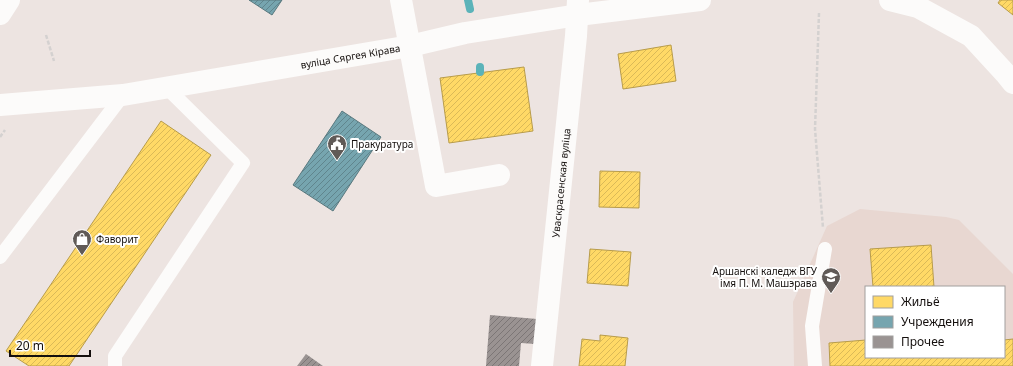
<svg xmlns="http://www.w3.org/2000/svg" width="1013" height="366" font-family="'Noto Sans',sans-serif">
<defs>
<pattern id="homes-hatch" width="6" height="6" patternUnits="userSpaceOnUse"><rect width="6" height="6" fill="#ffd966"/><path d="M-1 1l2-2M0 6l6-6M5 7l2-2" fill="none" stroke="#dab957"/></pattern>
<pattern id="public-hatch" width="6" height="6" patternUnits="userSpaceOnUse"><rect width="6" height="6" fill="#76a5af"/><path d="M-1 1l2-2M0 6l6-6M5 7l2-2" fill="none" stroke="#60858d"/></pattern>
<pattern id="building-hatch" width="6" height="6" patternUnits="userSpaceOnUse"><rect width="6" height="6" fill="#9a9392"/><path d="M-1 1l2-2M0 6l6-6M5 7l2-2" fill="none" stroke="#7c7676"/></pattern>
</defs>
<rect width="100%" height="100%" fill="#ede4e1"/>
<path fill="#e8d7d1" fill-rule="evenodd" d="M860,209L946,217L959,220L1013,274V366H794L793,302L827,226ZM866,287H1004V357H866Z"/>
<path fill="url(#homes-hatch)" stroke="#b89c4b" d="M1000,0H1013V15L998,3Z
M671,45L676,81L623,89L618,54Z
M524,67L533,131L449,143L440,78Z
M161,121L211,155L69,366H29L6,351Z
M600,171L640,172L639,208L599,207Z
M931,245L934,287H873L870,249Z
M590,249L631,252L628,286L587,283Z
M600,335L628,338L625,366H579L582,339L600,341Z
M1013,339V366H830L829,343L866,340V357H1004V340Z"/>
<path fill="url(#public-hatch)" stroke="#59787e" d="M249,0H282L272,15Z
M342,111L381,137L333,211L293,185Z"/>
<g fill="none" stroke-linecap="round" stroke-linejoin="round">
<path stroke="#5bb3b9" stroke-width="8" d="M468,0L470,9
M480,67V72"/>
</g>
<path fill="url(#building-hatch)" d="M490,315L537,319L535,344L521,343L519,366H486Z
M306,354L323,366H297Z"/>
<g fill="none" stroke-linecap="round" stroke-linejoin="round">
<path stroke="#d4d1d0" stroke-width="2.5" stroke-dasharray="4 2" stroke-linecap="butt" d="M819,13L815,129L823,228
M46,35L54,61
M0,137L5,130"/>
<path stroke="#fcfbfa" stroke-width="14" d="M0,257L123,95
M115,366V356L243,163L166,87
M815,366L812,326L825,249"/>
<g stroke="#fcfbfa" stroke-width="22">
<path d="M401,0L436,186L499,175"/>
<path id="s1" d="M542,366L576,36L578,0"/>
</g>
<g stroke="#fcfbfa" stroke-width="22">
<path d="M890,0L918,7L971,36L1005,73L1013,83"/>
<path id="s2" d="M0,105L123,95L410,46L465,33L578,15L700,0"/>
</g>
<path stroke="#fcfbfa" stroke-width="22" d="M0,14L9,0"/>
</g>
<defs>
<g id="civic-pin" transform="scale(1)"><path d="M0 17L-7.5 6A9.5 9.5 0 1 1 7.5 6Z" fill="#605a57" stroke="#fff"/><path d="M-.6-6.5H3V-4.5H.6V-3L4-1V1h2V6H-6V1h2V-1L-.6-3ZM-1.2 2.5V6h2.4V2.5Z" fill="#fff"/></g>
<g id="shop-pin" transform="scale(1)"><path d="M0 17L-7.5 6A9.5 9.5 0 1 1 7.5 6Z" fill="#605a57" stroke="#fff"/><path d="M-5-2.5h2.3a2.7 3.5 0 0 1 5.4 0H5L5.5 6h-11ZM-1.5-2.5h3a1.5 2.3 0 0 0-3 0Z" fill="#fff"/></g>
<g id="university-pin" transform="scale(1)"><path d="M0 17L-7.5 6A9.5 9.5 0 1 1 7.5 6Z" fill="#605a57" stroke="#fff"/><path d="M0-5L7-2L0 1L-7-2ZM-4 1L0 2.5L4 1V4Q0 6-4 4Z" fill="#fff"/></g>
</defs>
<g fill-rule="evenodd">
<use href="#civic-pin" x="337" y="144"/>
<use href="#shop-pin" x="82" y="239"/>
<use href="#university-pin" x="831" y="277"/>
</g>
<g text-anchor="middle" dominant-baseline="central" stroke-width="4" stroke-linejoin="round" paint-order="stroke">
<g font-size="10" fill="#140f0d" stroke="#fff">
<text stroke="none"><textPath href="#s2" startOffset="354">вуліца Сяргея Кірава</textPath></text>
<text stroke="none"><textPath href="#s1" startOffset="184">Уваскрасенская вуліца</textPath></text>
</g>
<g font-size="10" fill="#140f0d" stroke="#fff" text-anchor="start">
<text x="351" y="144">Пракуратура</text>
<text x="96" y="239">Фаворит</text>
<text x="817" y="271" text-anchor="end">Аршанскі каледж ВГУ<tspan x="817" dy="12">імя П. М. Машэрава</tspan></text>
</g>
</g>
<rect x="865" y="286" width="140" height="72" fill="#ffffff" stroke="#a19f9e"/>
<rect x="873" y="296" width="20" height="12" fill="#ffd966" stroke="#a19f9e"/>
<text x="901" y="306" font-size="12" fill="#140f0d">Жильё</text>
<rect x="873" y="316" width="20" height="12" fill="#76a5af" stroke="#a19f9e"/>
<text x="901" y="326" font-size="12" fill="#140f0d">Учреждения</text>
<rect x="873" y="336" width="20" height="12" fill="#9a9392" stroke="#a19f9e"/>
<text x="901" y="346" font-size="12" fill="#140f0d">Прочее</text>
<path d="M10 350v6h80v-6" fill="none" stroke="#140f0d" stroke-width="2"/>
<text x="16" y="350" font-size="12" fill="#140f0d" stroke="#ffffff" stroke-width="3" paint-order="stroke">20 m</text>
</svg>
